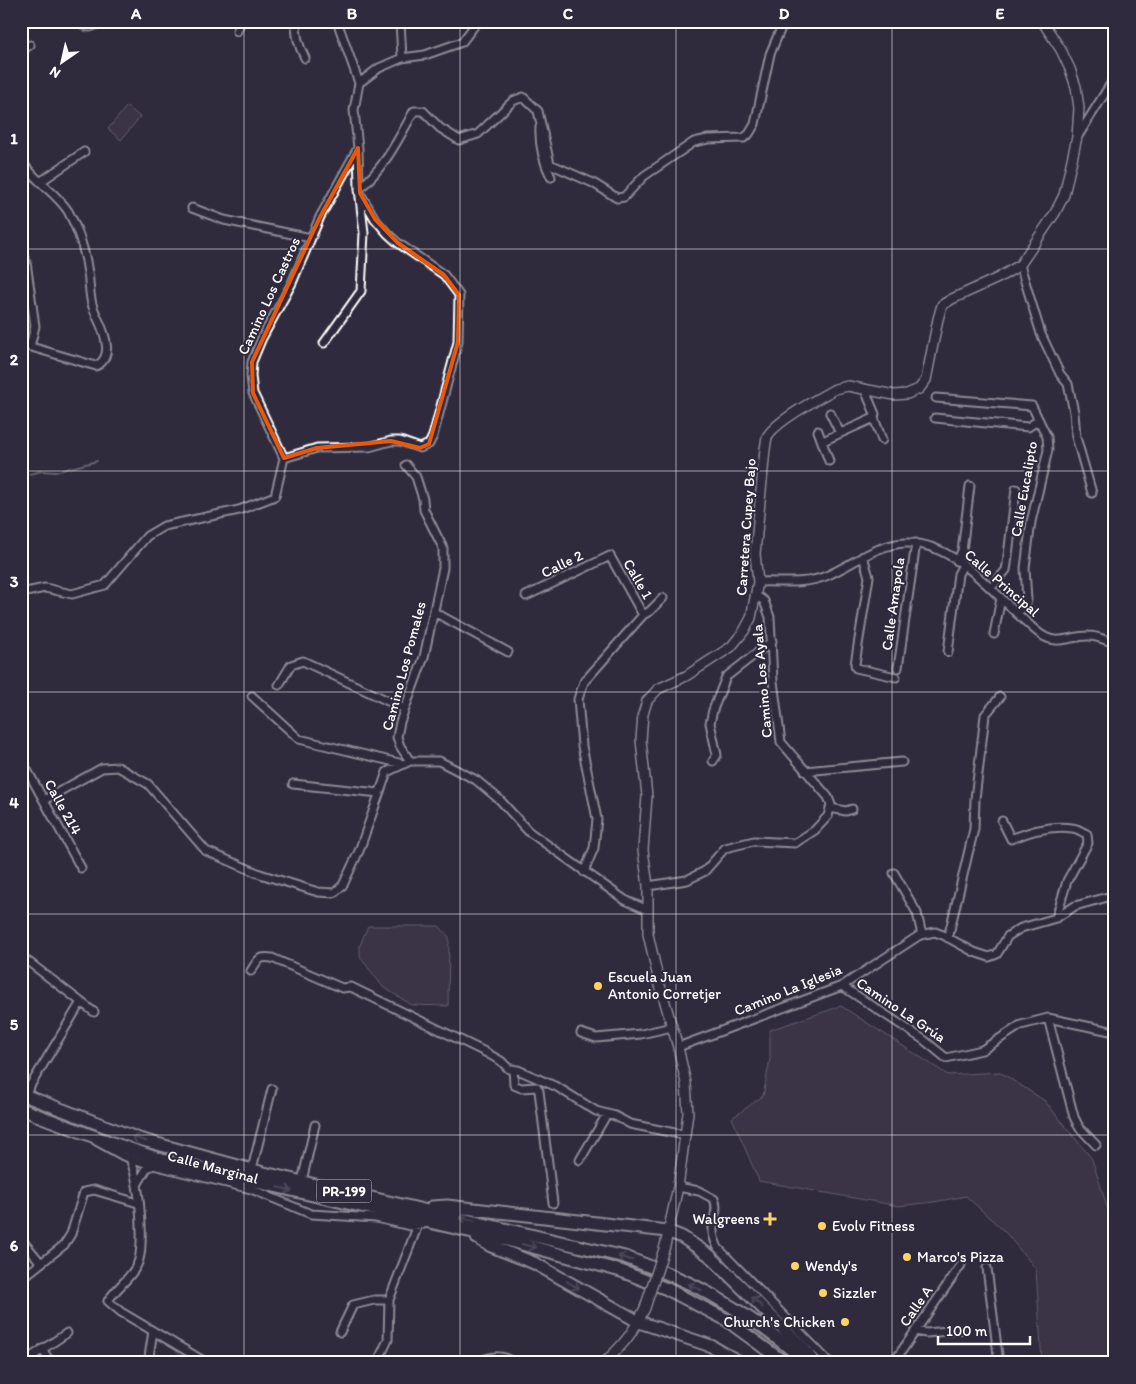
<svg xmlns="http://www.w3.org/2000/svg" width="1136" height="1384" font-family="Itim,sans-serif">
<rect width="100%" height="100%" fill="#2f2a3d"/>
<filter id="ink" filterUnits="userSpaceOnUse"><feTurbulence type="fractalNoise" baseFrequency=".02" numOctaves="2"/><feDisplacementMap in="SourceGraphic" scale="10" xChannelSelector="R" yChannelSelector="G"/><feConvolveMatrix kernelMatrix="1 2 1 2 8 2 1 2 1" color-interpolation-filters="sRGB"/></filter>
<g filter="url(#ink)">
<path fill="#464152" stroke="#a2a0a8" d="M127,106L140,117L121,140L108,129Z
M368,926H439L449,937L448,1006L412,1005L383,987L360,957V945Z
M841,1006L948,1075L1000,1072L1045,1101L1092,1159L1115,1232V1363H1042L1036,1269L1005,1232L966,1196L934,1202L899,1206L759,1181L732,1118L763,1096L770,1059V1030Z"/>
<g fill="none" stroke-linecap="round" stroke-linejoin="round">
<path stroke="#a7a6ad" stroke-width="2" d="M21,476L42,471L55,472L97,461"/>
<g stroke="#fff" stroke-width="11">
<path id="minor" d="M78,21C89,31 92,27 103,21
M296,21C296,35 298,45 305,58
M337,21L359,83
M400,21L402,58
M237,31L241,21
M21,51L30,45
M540,127C539,146 543,161 551,177
M1078,136L1115,77
M21,160C33,180 56,192 68,211C79,231 85,251 88,273C90,284 89,297 93,307C97,319 105,330 106,343C108,352 105,362 96,366L21,344
M40,182L84,152
M359,189C385,167 398,140 414,111H423L440,128L459,140L478,134L513,101L523,97L538,111L550,164L593,183L617,198L624,197L644,176L694,142L708,139L744,138L749,134L755,124L770,54L784,21
M192,208L224,220L311,238
M21,250L26,262L35,326L30,347
M1020,265L1041,334L1060,374L1068,384L1074,412L1076,437L1092,493
M324,343L361,291L364,233L359,189L358,148
M936,398L1032,406L1047,437L1048,450L1031,522L1025,568L1027,600L1026,604L1017,614
M830,413L840,433
M874,418L882,440
M935,418L1028,427L1039,420
M818,431L829,461
M823,441L874,418L875,414L865,390
M284,458L317,448L369,447L391,441H400L420,448L429,444L433,436L458,342L459,295L444,275L398,243L388,234L375,219L360,193
M406,465L416,477L423,499L424,510L443,548V568L424,657L400,722L397,737L400,746L410,761
M863,556L869,577L855,664L856,668L896,677
M957,561L962,551L970,486
M758,582C781,581 804,585 826,576C853,565 875,544 906,543C954,542 991,591 1024,620C1030,625 1037,633 1045,637C1060,645 1073,635 1089,636C1098,636 1107,641 1115,643
M991,588L1006,570L1007,564L1016,489
M21,593L45,588L72,594L105,585L147,536L164,526L239,510L275,496L284,458L253,393L251,376L252,362L262,338L292,283L320,217L358,148L354,110L359,83L379,68L402,58L425,55L462,42L478,21
M526,596L610,556L643,615
M434,612L508,652
M994,634L1001,598
M948,652L958,574L963,565
M898,668L916,543
M279,685L291,665L303,661L405,709
M252,696L299,739L403,764
M21,759L81,868
M713,761L717,755L710,723L713,710L726,677L772,641
M805,771L902,762
M293,784L379,793
M44,800L102,768L118,767L148,784L206,851L260,874L318,892L334,893L343,885L359,851L387,772L410,761H439L476,780L500,800L528,831L625,900L648,910
M830,808L846,811L852,809
M1002,821L1011,839C1030,831 1052,825 1072,828C1077,828 1082,832 1087,834L1088,843L1067,881L1056,918
M584,872L594,848L597,819L582,746L578,699L584,682L643,615L650,611L663,598
M894,873L917,913L922,935
M648,886L687,880L705,871L725,848L754,841L795,843L815,830L828,816L831,805L828,797L781,742L773,681L770,617L764,601L757,596
M948,938L974,829L975,799L985,715L1000,697
M21,956L94,1012
M251,971C258,960 258,956 272,958L342,988L351,987L485,1052L501,1061L509,1069L518,1070L557,1087L596,1111L615,1116L630,1124L685,1135
M842,986L924,1040L946,1058L982,1050L1021,1025L1048,1018L1115,1032
M1048,1018L1074,1117L1079,1127L1096,1145
M581,1033L596,1038L641,1034L672,1027
M678,1047L842,986L920,935L935,932L943,935L974,952L989,957L997,954L1008,936L1021,928L1056,918L1075,906L1115,895
M513,1069L514,1085L521,1088L537,1087L539,1091L553,1203
M24,1096L81,1002
M96,1141L123,1156L145,1163L251,1189L311,1214L376,1218L410,1226L424,1224
M129,1157C139,1173 146,1248 137,1265C130,1279 116,1288 108,1301L121,1312L207,1363
M580,1160L607,1114
M252,1169L272,1089
M302,1181L315,1125
M137,1185L147,1168L154,1165
M678,1187L699,1191L714,1199C719,1209 713,1217 713,1228C712,1235 715,1241 718,1248L830,1363
M21,1239L41,1263
M987,1268L999,1363
M21,1279L64,1245L71,1234L84,1192L94,1190L138,1203
M915,1331L926,1333L960,1330
M340,1332L353,1305L374,1300H389
M42,1349L51,1363
M22,1363L67,1333
M148,1363L153,1331
M377,1363L388,1340L389,1300L418,1225
M474,1363C489,1358 500,1352 514,1363
M896,1363V1359L961,1265"/>
</g>
<g stroke="#fff" stroke-width="12">
<path id="tertiary" d="M665,1246L678,1187L688,1113L686,1083L678,1047L659,982L648,934V886L643,850L647,796L641,740L643,714L647,701L658,689L686,676L731,647L744,631L751,618L758,582L755,554L765,449C766,445 766,441 767,437C775,421 819,398 835,389L848,386L894,395L907,394L919,389L926,380L938,319L942,305L952,299L998,278L1020,265L1055,213L1064,195L1077,137L1079,108L1076,87L1070,69L1061,50L1042,21
M604,1363C624,1344 633,1333 645,1308"/>
</g>
<g stroke="#fff" stroke-width="15">
<path id="primary" d="M21,1094L139,1139L260,1172L625,1257C654,1268 683,1279 710,1294C744,1313 778,1337 807,1363
M21,1109L98,1138L162,1160L507,1240L621,1271L667,1289L725,1319L785,1363
M432,1207L447,1206L667,1231L682,1237L709,1255L804,1349L814,1363
M477,1238L491,1246L534,1263L639,1322L711,1346L741,1363"/>
</g>
<use href="#minor" stroke="#2f2a3d" stroke-width="7"/>
<use href="#tertiary" stroke="#2f2a3d" stroke-width="9"/>
<use href="#primary" stroke="#2f2a3d" stroke-width="11"/>
<g stroke="#fff" stroke-width="12" stroke-linecap="butt">
<path id="tertiary-bridge" d="M645,1308L665,1246"/>
</g>
<use href="#tertiary-bridge" stroke="#2f2a3d" stroke-width="9"/>
</g>
<defs><path id="oneway-shaft" d="M-6 0H5M1.5-3L5.5 0L1.5 3" fill="none" stroke-width="1.6" stroke-linecap="round" stroke-linejoin="round" transform="scale(1.25)"/></defs>
<g stroke="#6d6a77">
<use href="#oneway-shaft" transform="translate(139 1139) rotate(-162)"/>
<use href="#oneway-shaft" transform="translate(285 1189) rotate(13)"/>
<use href="#oneway-shaft" transform="translate(467 1219) rotate(-166)"/>
<use href="#oneway-shaft" transform="translate(529 1246) rotate(15)"/>
<use href="#oneway-shaft" transform="translate(625 1258) rotate(-163)"/>
<use href="#oneway-shaft" transform="translate(573 1285) rotate(30)"/>
<use href="#oneway-shaft" transform="translate(695 1287) rotate(-154)"/>
<use href="#oneway-shaft" transform="translate(757 1302) rotate(-135)"/>
</g>
</g>
<path d="M0 0H1136V1384H0ZM358,148L360,193L375,219L398,243L444,275L459,295L458,342L429,444L420,448L391,441L317,448L284,458L253,393L252,362L320,217Z" fill="#2f2a3d" fill-opacity=".55" fill-rule="evenodd"/>
<path fill="none" stroke="#e8590c" stroke-width="4" stroke-linejoin="round" d="M358,148L360,193L375,219L398,243L444,275L459,295L458,342L429,444L420,448L391,441L317,448L284,458L253,393L252,362L320,217Z"/>
<path fill="none" stroke="#fff" stroke-width="1" stroke-opacity="0.55" d="M244,21V1363M460,21V1363M676,21V1363M892,21V1363M21,249H1115M21,471H1115M21,692H1115M21,914H1115M21,1135H1115"/>
<g fill="#ffd166" stroke="#2f2a3d" stroke-width="2">
<circle cx="598" cy="986" r="5"/>
<path d="M767.5 1211.5h5v5h5v5h-5v5h-5v-5h-5v-5h5z"/>
<circle cx="822" cy="1226" r="5"/>
<circle cx="907" cy="1257" r="5"/>
<circle cx="795" cy="1266" r="5"/>
<circle cx="823" cy="1293" r="5"/>
<circle cx="845" cy="1322" r="5"/>
</g>
<g text-anchor="middle" dominant-baseline="central" stroke-width="4" stroke-linejoin="round" paint-order="stroke">
<rect fill="#2f2a3d" stroke="#c1bfc5" stroke-width="1" x="316.5" y="1179.5" width="55" height="23" rx="4"/>
<g font-size="14" font-weight="bold" fill="#fff">
<text x="344" y="1191">PR-199</text>
</g>
<g font-size="15" fill="#fff" stroke="#2f2a3d">
<text transform="translate(269 296) rotate(-65)">Camino Los Castros</text>
<text transform="translate(1024 489) rotate(-80)">Calle Eucalipto</text>
<text transform="translate(746 527) rotate(-86)">Carretera Cupey Bajo</text>
<text transform="translate(562 564) rotate(-26)">Calle 2</text>
<text transform="translate(638 579) rotate(60)">Calle 1</text>
<text transform="translate(1002 583) rotate(41)">Calle Principal</text>
<text transform="translate(893 604) rotate(-82)">Calle Amapola</text>
<text transform="translate(404 666) rotate(-75)">Camino Los Pomales</text>
<text transform="translate(762 681) rotate(-95)">Camino Los Ayala</text>
<text transform="translate(63 807) rotate(61)">Calle 214</text>
<text transform="translate(788 990) rotate(-22)">Camino La Iglesia</text>
<text transform="translate(901 1010) rotate(34)">Camino La Grúa</text>
<text transform="translate(213 1167) rotate(15)">Calle Marginal</text>
<text transform="translate(916 1306) rotate(-55)">Calle A</text>
</g>
<g font-size="15" fill="#fff" stroke="#2f2a3d" text-anchor="start">
<text x="608" y="977">Escuela Juan<tspan x="608" dy="17">Antonio Corretjer</tspan></text>
<text x="760" y="1219" text-anchor="end">Walgreens</text>
<text x="832" y="1226">Evolv Fitness</text>
<text x="917" y="1257">Marco's Pizza</text>
<text x="805" y="1266">Wendy's</text>
<text x="833" y="1293">Sizzler</text>
<text x="835" y="1322" text-anchor="end">Church's Chicken</text>
</g>
</g>
<rect width="1136" height="1384" fill="none" stroke="#2f2a3d" stroke-width="55"/>
<g transform="translate(62 62) rotate(214)" stroke="#2f2a3d" stroke-width="4" paint-order="stroke">
<path d="M0-4L9 19L0 12L-9 19Z" fill="#ffffff"/>
<text y="-8" font-size="14" font-weight="bold" text-anchor="middle" fill="#ffffff">N</text>
</g>
<path d="M938 1336v8h92v-8" fill="none" stroke="#ffffff" stroke-width="2.5"/>
<text x="946" y="1336" font-size="15" fill="#ffffff" stroke="#2f2a3d" stroke-width="4" paint-order="stroke">100 m</text>
<rect x="28" y="28" width="1080" height="1328" fill="none" stroke="#fff" stroke-width="2"/>
<g font-size="16" text-anchor="middle" font-weight="bold" fill="#fff">
<text x="136" y="19">A</text>
<text x="352" y="19">B</text>
<text x="568" y="19">C</text>
<text x="784" y="19">D</text>
<text x="1000" y="19">E</text>
<text x="14" y="144">1</text>
<text x="14" y="365">2</text>
<text x="14" y="587">3</text>
<text x="14" y="808">4</text>
<text x="14" y="1030">5</text>
<text x="14" y="1251">6</text>
</g>
</svg>
